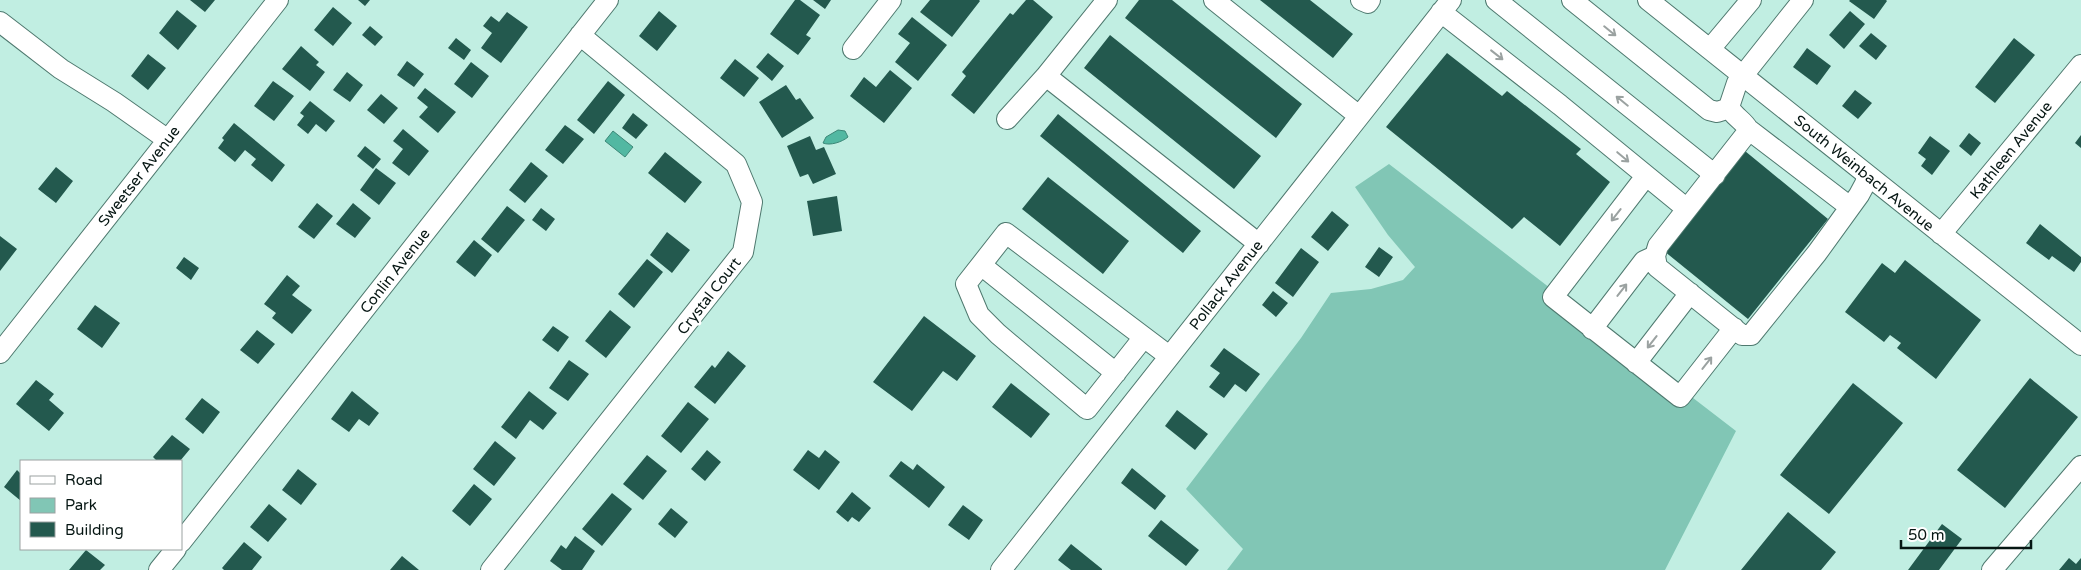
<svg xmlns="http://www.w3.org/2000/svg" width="2081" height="570" font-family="'Varela Round',sans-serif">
<rect width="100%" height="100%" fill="#c1eee2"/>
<path fill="#81c6b5" d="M1389,164L1736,431L1665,570H1227L1243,549L1186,489L1301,338L1331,293L1371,289L1403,280L1415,267L1388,235L1355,187Z"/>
<path fill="#52b8a2" stroke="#3b8777" d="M838,130L845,131L848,137C842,142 830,146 823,143L826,137Z
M613,131L633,147L625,157L605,141Z"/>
<path fill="#23594e" d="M190,0H215L205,12Z
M358,0H370L365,6Z
M795,0H800L820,15L806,35L811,38L798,55L770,34Z
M813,0H831L825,9Z
M930,0H979L980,1L952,37L920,12Z
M1026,0H1033L1053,17L974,114L951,95L966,76L962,72L1010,13L1013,15Z
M1139,0H1172L1302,104L1276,138L1125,18Z
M1260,0H1310L1353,34L1333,58Z
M1850,0H1886L1887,1L1874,19L1849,1Z
M333,7L352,23L333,46L314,30Z
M177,10L197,26L178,50L159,33Z
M659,11L677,26L657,51L639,36Z
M1850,11L1865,24L1844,49L1829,35Z
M507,12L528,27L501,63L481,48L492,33L483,26L491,16L499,22Z
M912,17L947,45L918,81L895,62L910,43L898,34Z
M370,26L383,37L375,46L362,35Z
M1871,33L1887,46L1876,60L1859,46Z
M1110,35L1261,156L1234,189L1084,68Z
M456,38L471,50L464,60L448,48Z
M2014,38L2035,55L1995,103L1975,87Z
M301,46L319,62L316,65L325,72L310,91L282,69Z
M1807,48L1831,66L1817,85L1793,67Z
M768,53L784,66L772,81L756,67Z
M1447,53L1502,96L1507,91L1581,149L1576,154L1610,182L1560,246L1524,217L1512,229L1386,127Z
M148,54L166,68L148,90L131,76Z
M735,59L759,78L744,97L720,78Z
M407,61L424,74L414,87L397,75Z
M471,62L489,76L472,98L454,84Z
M890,70L912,88L884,123L850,96L864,77L876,87Z
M347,72L363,85L350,102L333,90Z
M273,81L294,96L274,121L254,106Z
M608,81L625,95L594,134L577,120Z
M786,85L796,100L800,98L814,118L782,138L759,102Z
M425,88L456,112L438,133L419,117L428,107L417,98Z
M1855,90L1872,103L1858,119L1842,106Z
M381,94L398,108L384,124L367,110Z
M310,101L335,121L326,132L316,124L308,134L297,125L304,116L300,113Z
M633,113L648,125L636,139L622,128Z
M1058,114L1201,231L1183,253L1040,136Z
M234,123L285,165L272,182L251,165L256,159L245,150L235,162L218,148L224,140L222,138Z
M565,125L584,139L563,164L545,150Z
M403,129L429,151L409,176L392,163L403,149L393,141Z
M1969,133L1981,143L1971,156L1959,146Z
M2081,135V148L2075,143Z
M810,136L816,150L824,147L836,174L813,184L808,174L800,177L787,146Z
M1930,136L1950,151L1932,175L1921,166L1926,159L1918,153Z
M365,146L381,159L373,169L357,156Z
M1745,151L1828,219L1748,319L1664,251Z
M665,152L702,182L685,203L648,173Z
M531,162L548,176L525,203L509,190Z
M56,167L73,181L56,203L38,189Z
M376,168L396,183L379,205L360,190Z
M1048,177L1129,241L1103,274L1022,209Z
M837,196L842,231L813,236L807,201Z
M317,203L333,216L314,239L298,227Z
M353,203L371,218L355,238L336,224Z
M507,206L525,220L498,253L481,239Z
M541,208L555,219L546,231L532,220Z
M1332,211L1349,225L1328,251L1311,237Z
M2040,224L2081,257V262L2074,272L2052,256L2049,260L2026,243Z
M667,232L690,250L672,273L650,255Z
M0,236L17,249L0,271Z
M474,240L492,255L475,277L456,262Z
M1379,247L1393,257L1379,277L1365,267Z
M1301,248L1319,262L1293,297L1275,283Z
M184,257L199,268L191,280L176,268Z
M647,259L663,272L634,308L618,294Z
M1905,260L1981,320L1936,379L1897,348L1901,343L1890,335L1884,342L1845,312L1882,263L1895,273Z
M287,275L300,286L292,295L312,310L292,334L272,318L276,313L264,304Z
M1273,291L1288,303L1276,317L1262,305Z
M95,305L120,323L102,348L77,329Z
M610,310L631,327L606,358L585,341Z
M924,316L976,356L957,381L943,371L912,411L873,382Z
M553,326L569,337L558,352L542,340Z
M257,330L275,344L258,364L240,350Z
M1224,348L1260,374L1246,392L1235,384L1224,398L1209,387L1220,373L1210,366Z
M728,351L746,366L715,404L694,387L712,365L715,368Z
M569,360L589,374L568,401L549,388Z
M2030,378L2078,417L2005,508L1957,470Z
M36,380L54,394L49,400L64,413L49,431L16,404Z
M1011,383L1050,414L1031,438L992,407Z
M1853,383L1903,423L1829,514L1780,475Z
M352,391L379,413L369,426L359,419L349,432L331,419Z
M529,391L557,413L543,430L530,420L516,439L501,427Z
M202,398L220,412L203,434L185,419Z
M688,402L709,419L681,453L661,436Z
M1177,410L1208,434L1195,450L1165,426Z
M172,435L190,449L180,461H157L153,457Z
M495,441L516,458L494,486L473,469Z
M707,450L721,462L705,481L691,469Z
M808,450L819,458L825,450L840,462L819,490L793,470Z
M647,455L667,471L643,500L623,484Z
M901,461L913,470L917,464L945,487L929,508L889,476Z
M1132,468L1166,496L1155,510L1121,483Z
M298,469L317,484L301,505L282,490Z
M17,470L21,474V501L4,487Z
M474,484L492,499L470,526L452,511Z
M852,492L871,508L859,522L852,517L848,522L836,512Z
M612,493L632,509L602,546L582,529Z
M269,504L287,519L268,542L250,527Z
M963,505L983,520L969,540L948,525Z
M671,508L688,522L675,538L658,524Z
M1788,512L1836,552L1821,570H1741Z
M1161,520L1199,550L1186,566L1148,536Z
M1942,524L1962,539L1939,570H1908Z
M575,536L595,551L582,570H562L550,561L561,545L566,549Z
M244,542L262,557L252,570H224L222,568Z
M1071,544L1102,569V570H1071L1058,560Z
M86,550L105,565L100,570H69Z
M402,556L419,570H390Z
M2069,558L2076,564L2081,558V570H2059Z"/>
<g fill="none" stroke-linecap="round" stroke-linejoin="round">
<g stroke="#4f796f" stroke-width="22">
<path id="minor" d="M1107,0L1046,76L1259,244
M1214,0L1359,116
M1361,0L1368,3L1370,0
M1496,0L1715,175
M1572,0L1709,110L1717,112L1730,108
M1648,0L2081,345
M1803,0L1737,83L1729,107C1734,117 1743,120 1748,129L1746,134L1658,246L1655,256L1657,267L1742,335H1751L1817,253L1859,195L1866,182V174
M1441,12L1560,105L1687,209
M0,22L61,69L114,102L168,140
M853,49L891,0
M1710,49L1751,0
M1007,119L1046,76
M1748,129L1850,207
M1646,176L1553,297L1680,397L1734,328
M1941,234L2081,65
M981,265L1116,373
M1592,329L1644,261L1655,256
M1144,337L1087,409L998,334L979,315L966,284L1006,233L1169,356
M0,353L278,0
M1636,363L1690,293
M181,542L608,0
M159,570L176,549
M491,570L743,252L752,202L736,164L580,35
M1001,570L1451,0
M1992,570L2081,466"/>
</g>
<use href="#minor" stroke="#fff" stroke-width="20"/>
</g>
<defs><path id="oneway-shaft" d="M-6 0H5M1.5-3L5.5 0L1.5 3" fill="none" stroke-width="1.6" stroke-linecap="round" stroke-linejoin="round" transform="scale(1.25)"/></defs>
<g stroke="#9ba2a1">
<use href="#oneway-shaft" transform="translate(1610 31) rotate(39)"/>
<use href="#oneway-shaft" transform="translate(1497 55) rotate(38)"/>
<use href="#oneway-shaft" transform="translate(1622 101) rotate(-141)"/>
<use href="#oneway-shaft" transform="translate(1623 157) rotate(40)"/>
<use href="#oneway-shaft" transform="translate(1616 215) rotate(128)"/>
<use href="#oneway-shaft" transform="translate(1622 290) rotate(-52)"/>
<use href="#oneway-shaft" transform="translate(1652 342) rotate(128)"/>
<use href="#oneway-shaft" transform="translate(1707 363) rotate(-52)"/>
</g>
<g text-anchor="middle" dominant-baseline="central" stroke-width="5" stroke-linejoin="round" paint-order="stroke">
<g font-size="15" fill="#061613" stroke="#fff">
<text transform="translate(2011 150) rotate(-51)">Kathleen Avenue</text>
<text transform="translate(1864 173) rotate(39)">South Weinbach Avenue</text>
<text transform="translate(139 176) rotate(-52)">Sweetser Avenue</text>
<text transform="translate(395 271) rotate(-52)">Conlin Avenue</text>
<text transform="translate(1226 285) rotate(-52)">Pollack Avenue</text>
<text transform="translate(709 296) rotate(-52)">Crystal Court</text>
</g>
</g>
<rect x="20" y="460" width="162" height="90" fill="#ffffff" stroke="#9ba2a1"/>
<rect x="30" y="476" width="25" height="8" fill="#ffffff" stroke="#9ba2a1"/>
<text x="65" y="485" font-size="15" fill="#061613">Road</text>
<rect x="30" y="498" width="25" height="15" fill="#81c6b5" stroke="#9ba2a1"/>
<text x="65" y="510" font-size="15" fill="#061613">Park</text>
<rect x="30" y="522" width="25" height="15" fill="#23594e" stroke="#9ba2a1"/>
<text x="65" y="535" font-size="15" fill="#061613">Building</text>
<path d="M1901 540v8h130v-8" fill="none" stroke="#061613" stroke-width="2.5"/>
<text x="1908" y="540" font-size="15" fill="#061613" stroke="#ffffff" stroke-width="4" paint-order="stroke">50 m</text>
</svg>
